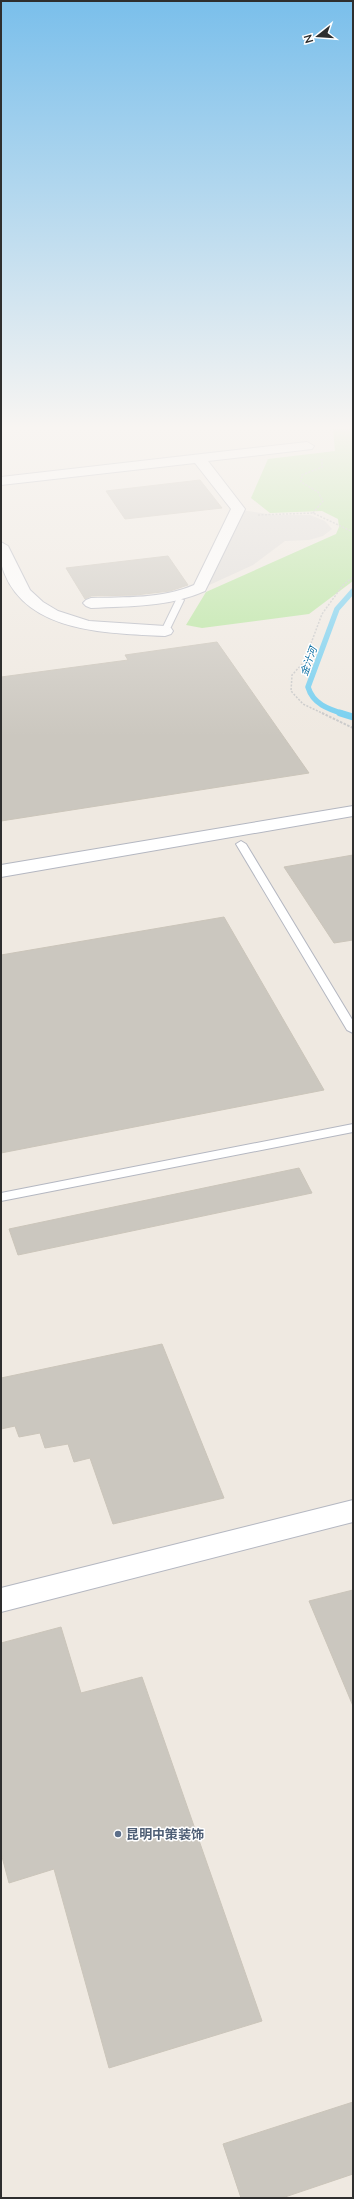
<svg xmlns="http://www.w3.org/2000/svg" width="354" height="2199" font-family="Lato,'Noto Sans SC',sans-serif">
<rect width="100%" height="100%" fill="#efe9e1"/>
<path fill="#b6e59e" d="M333,429H353V581L309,614L202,628L186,625L206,592L336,534L339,527L338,519L322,511L270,513L251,498L268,459L335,451Z"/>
<path fill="#dfdcd8" d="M241,510L275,515H310L325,521L332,529L323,536L309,540L285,541L253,565L205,587Z"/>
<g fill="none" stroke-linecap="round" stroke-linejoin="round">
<path stroke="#75cff0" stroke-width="5.5" d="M344,714C328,709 313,704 308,687L337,609L353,591"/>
<path stroke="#75cff0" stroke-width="7" d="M340,713L353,717"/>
</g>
<path fill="#cbc7bf" stroke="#cbc5ba" d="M200,480L222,508L125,519L106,491Z
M168,556L188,585L170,591L136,595L91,596L85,599L66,568Z
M217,642L309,773L1,821V677L128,660L125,655Z
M353,855V940L334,943L284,867Z
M224,917L324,1090L1,1153V955Z
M299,1168L312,1193L18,1255L9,1229Z
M162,1344L224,1498L113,1524L90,1458L74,1462L68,1444L45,1448L40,1433L19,1437L15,1426L1,1429V1378Z
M353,1590V1706L309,1601Z
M61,1627L81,1693L142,1677L262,2021L109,2068L54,1869L9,1883L1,1853V1643Z
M353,2102V2174L282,2198H241L223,2144Z"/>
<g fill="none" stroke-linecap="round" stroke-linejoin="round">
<g stroke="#b4b7c1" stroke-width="2">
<path id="lane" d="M177,598L184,600L169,631L162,633L161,631Z
M241,841L246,844L353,1021V1033L347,1030L236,844Z
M353,1124V1132L1,1201V1193Z"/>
</g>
<g stroke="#b4b7c1" stroke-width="2">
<path id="street" d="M307,442L314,446L312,449L208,461L245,509L205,591C169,607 130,606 91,608L86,606L83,603L86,600L91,598C125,597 162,599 194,585L231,509L195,463L1,485V477Z
M1,542L8,546L30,590L43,602L58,611L89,621L165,626L171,628L173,631L171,634L165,636C107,633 20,634 1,563C0,557 1,548 1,542Z
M353,806V816L1,877V865Z
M353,1500V1522L1,1612V1588Z"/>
</g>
<path stroke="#c9c9c9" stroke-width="1.5" stroke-dasharray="2 1.5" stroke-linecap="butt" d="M313,513L323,501L318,492L301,482L302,475L322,467V459
M258,515L313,513L353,532
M324,714L303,704L291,691L292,675L304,662L322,614L343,585L353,577"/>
<path stroke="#c9c9c9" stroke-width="2" stroke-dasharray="2.5 1.5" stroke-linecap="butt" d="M322,713L353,728"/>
<use href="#lane" fill="#fff" fill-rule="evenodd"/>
<use href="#street" fill="#fff" fill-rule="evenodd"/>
</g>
<linearGradient id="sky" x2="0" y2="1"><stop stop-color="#7abfeb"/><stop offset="0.58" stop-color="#f8f5f2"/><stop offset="1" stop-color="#f8f5f2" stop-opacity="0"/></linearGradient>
<rect width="354" height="737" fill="url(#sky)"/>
<circle fill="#5c6f8a" stroke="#fff" stroke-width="1.5" cx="118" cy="1834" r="4"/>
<g text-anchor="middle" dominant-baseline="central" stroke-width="3" stroke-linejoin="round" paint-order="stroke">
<g font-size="10" font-style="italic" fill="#0d6fa3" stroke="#fff">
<text transform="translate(308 661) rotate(-70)">金汁河</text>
</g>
<g font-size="13" font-weight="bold" fill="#4e5e75" stroke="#fff" text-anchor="start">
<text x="126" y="1834">昆明中策装饰</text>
</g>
</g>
<rect width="354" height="2199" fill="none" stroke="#2e2e2e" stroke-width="4"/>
<g transform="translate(318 36) rotate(253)" stroke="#ffffff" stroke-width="3" paint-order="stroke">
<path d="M0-3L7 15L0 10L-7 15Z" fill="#2e2e2e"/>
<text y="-6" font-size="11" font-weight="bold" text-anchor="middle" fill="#2e2e2e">N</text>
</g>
</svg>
